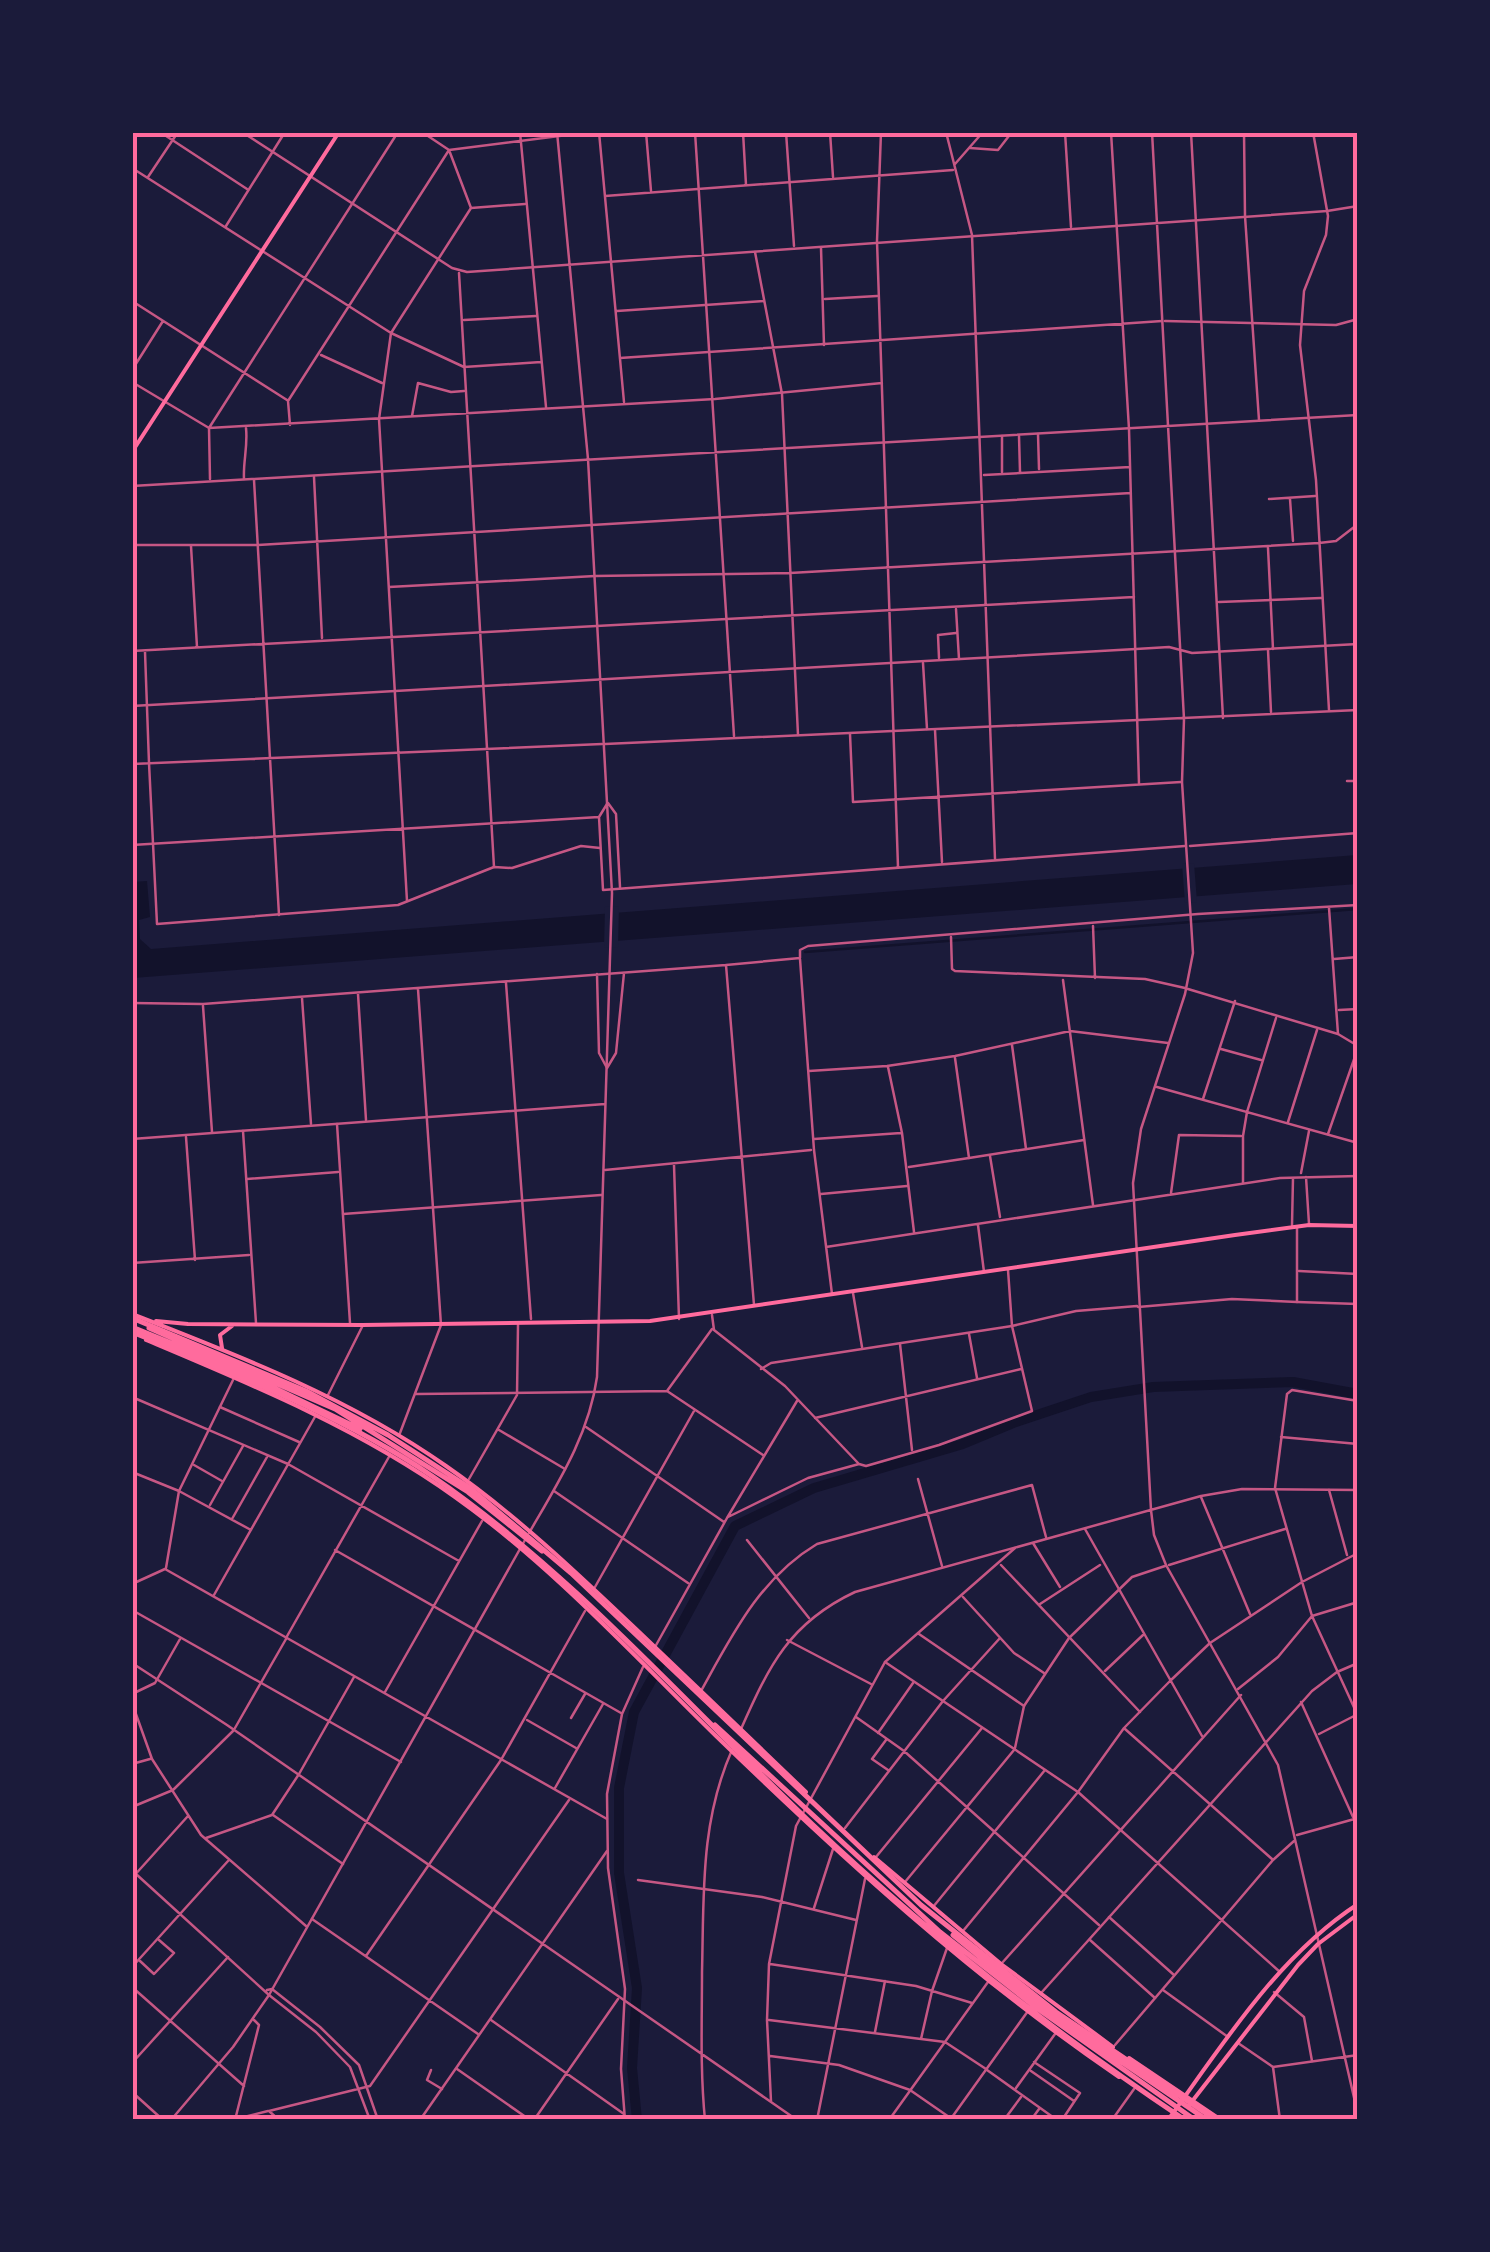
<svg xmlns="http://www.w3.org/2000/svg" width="1490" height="2252" font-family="Poppins,sans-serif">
<rect width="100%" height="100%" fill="#1b1b3a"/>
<path fill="#12122b" d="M1357,855V884L133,978V882L147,881L150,917L139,920L140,939L151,949Z"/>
<path fill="#1b1b3a" d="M1194,863L1197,902L1185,903L1182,864Z
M619,906L618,947L604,948L605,907Z"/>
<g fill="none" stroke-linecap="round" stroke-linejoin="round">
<path stroke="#12122b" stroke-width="2.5" d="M805,952L1358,909"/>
<path stroke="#12122b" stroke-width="10" d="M637,2120L632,2068L637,1988L619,1873V1788L634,1712L735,1526L814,1488L963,1444L1016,1422L1091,1397L1153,1387L1293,1382L1358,1394"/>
<path stroke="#c65784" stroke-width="2.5" d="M160,132L247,189
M422,132L449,150L591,132
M520,132L546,407
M599,132L624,402
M646,132L651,191
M743,132L746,185
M830,132L833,177
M881,132L877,241L898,867
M946,132L972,235L995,859
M1065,132L1071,227
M1111,132L1129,429L1139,784
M1191,132L1223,718
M1244,132L1245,216L1259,420
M1313,132L1328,216L1326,235L1304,291L1300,345L1316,480L1329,710
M970,148L998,150L1012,132
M449,150L471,208L525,204
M955,164L983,132
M132,168L391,333L464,367L541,362
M148,177L178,132
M605,196L953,170
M226,226L285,132
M821,248L824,345
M755,252L782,394L798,735
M459,273L494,867
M825,299L877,296
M132,301L287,400
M617,311L764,301
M464,320L536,316
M321,355L382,383
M620,358L1162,321
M132,370L163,321
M132,382L209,428L715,399L882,383
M412,416L418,383L451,392L464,391
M290,425L288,401L449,150
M1038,434L1039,469
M1002,436V472
M1019,436L1020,472
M984,475L1130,467
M314,477L322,638
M210,479L209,428L398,132
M244,479C243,461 248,447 246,428
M254,480L279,915
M1269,499L1315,496
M1290,499L1293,541
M132,545H258L1131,493
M191,546L197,647
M1268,548L1273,649
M389,587L595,576L790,573L1319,543L1336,541L1358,524
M1219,602L1321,598
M956,609L959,659
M1268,650L1271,712
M132,651L1134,597
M145,652L149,763
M939,658L938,635L956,633
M923,663L927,729
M935,730L942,862
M850,734L853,802L1181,782
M132,764L602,744
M1347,781H1358
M608,803L616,814L620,887
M607,804L599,817L603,890L1185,846
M132,845L599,817
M407,901L379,419L391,333L471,208
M1329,908L1338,1034
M1093,926L1095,978
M951,937L952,969L955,971L1145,979L1185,988
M800,959L814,1150L832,1294
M1334,959L1358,957
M726,965L754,1305
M597,974L599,1053L607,1068L616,1053L624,973
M1063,980L1093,1205
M506,983L531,1319
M358,994L366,1120
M302,998L311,1124
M132,1003L203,1004L726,965L800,958V950L808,946L1198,914L1358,905
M203,1006L212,1132
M1339,1010L1358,1009
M1012,1045L1026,1149
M1221,1049L1261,1060
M888,1067L902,1133L914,1232
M809,1071L887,1066L955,1056L1070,1031L1168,1043
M1203,1099L1235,1001
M1288,1122L1317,1030
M337,1124L350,1323
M243,1131L256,1323
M1328,1134L1358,1048
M186,1137L195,1260
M814,1139L901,1133
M990,1156L1000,1217
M674,1165L679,1319
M909,1167L969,1158L955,1058
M605,1170L811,1150
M1301,1173L1309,1131
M1306,1177L1309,1224
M247,1179L338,1172
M1171,1193L1179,1135L1241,1136
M821,1194L907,1186
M978,1225L984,1272
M1292,1225L1293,1178
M826,1247L1280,1178L1358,1176
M132,1263L249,1255
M1299,1271L1358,1274
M853,1293L862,1347
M1138,1307L1232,1299L1297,1302V1227
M712,1315L714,1330L785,1386L858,1463
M1012,1326L1076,1311L1137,1306
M969,1334L977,1378
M900,1344L912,1450
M667,1391L712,1329
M416,1394L667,1391L763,1455
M328,1395L362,1327
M132,1397L288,1464L459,1561
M1358,1401L1292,1390L1287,1394L1275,1488L1312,1616L1358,1716
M220,1407L299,1442
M815,1418L1021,1369
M586,1427L724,1522
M499,1430L565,1469
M400,1433L441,1325L418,989
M1281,1437L1358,1444
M194,1465L222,1481
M132,1472L179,1491L251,1530
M469,1479L517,1395L518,1325
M918,1479L942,1566
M1329,1490L1347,1555
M554,1491L688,1583
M1201,1497L1250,1614
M210,1505L243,1446
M728,1517L808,1478L859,1464L866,1466L939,1445L1032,1411L1012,1326L1008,1270
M232,1519L267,1457
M1085,1529L1202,1736
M747,1540L809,1618
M1033,1543L1060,1587
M335,1550L621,1713
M1001,1565L1140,1712
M1169,1565L1285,1529
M595,1587L694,1411
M214,1595L316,1415
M963,1597L1014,1653L1044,1673
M1040,1604L1100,1565
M132,1610L401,1762
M919,1634L1024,1706
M286,1638L390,1455
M787,1640L871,1684
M655,1647L727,1518L797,1401
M1105,1671L1143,1635
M1238,1689L1278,1657L1312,1616L1358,1602
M701,1691C732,1635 760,1578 817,1544L1032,1485L1046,1537
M385,1692L482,1521
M132,1694L155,1683L180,1639
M1301,1702L1353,1817
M132,1703L152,1759L201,1835L306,1926
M856,1717L904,1751L1099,1925
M571,1718L585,1694
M527,1720L576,1748
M1125,1729L1272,1859
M878,1733L913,1683
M1319,1734L1356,1715
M886,1740L872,1759L888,1770
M132,1764L150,1759
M555,1788L603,1704
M132,1807L173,1790L233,1731
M273,1815L343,1864
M845,1828L943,1701L1000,1638
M206,1838L272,1815L299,1774L354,1677
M876,1857L982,1728
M136,1874L269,1995L316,2032L350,2067L370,2120
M132,1878L188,1816
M638,1880L762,1897L856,1920
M905,1882L1014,1750
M933,1907L1045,1770
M814,1908L833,1849
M1109,1917L1174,1975
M312,1919L478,2034
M963,1931L1078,1792L1124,1728L1170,1681L1210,1643L1302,1582L1358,1553
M1090,1940L1155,1998
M366,1956L501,1760L585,1611
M140,1961L154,1974L174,1953L159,1940
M1002,1963L1241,1695
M770,1964L916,1986L972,2003
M132,1967L228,1861
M132,1987L244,2086
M267,1990L272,1989L320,2027L359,2065L378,2120
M1163,1990L1228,2037
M1274,1992L1304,2017L1312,2061
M491,2020L624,2114
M769,2020L945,2042L986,2069
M875,2032L885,1981
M921,2039L932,1991L947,1948
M1238,2043L1273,2067L1280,2120
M770,2056L839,2065L910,2090L949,2117
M1034,2062L1080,2093L1062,2120
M132,2063L228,1957
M457,2069L530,2120
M431,2070L427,2080L442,2089
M1031,2071L1074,2101
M1016,2088L1055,2034
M132,2092L163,2120
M771,2101L767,2020L769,1964L796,1826L885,1662L1015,1548
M232,2120L268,2111
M235,2120L259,2025L254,2020
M279,2120L269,2111L370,2086L569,1800
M534,2120L618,1999
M625,2120L621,2069L625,1989L608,1868L607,1794L622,1714L643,1667
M817,2120L865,1879
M889,2120L988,1982
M1004,2120L1021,2097
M1031,2120L1039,2109
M1112,2120L1134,2089"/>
<path stroke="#c65784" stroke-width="2.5" d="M242,132L452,268L467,272L1327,211L1358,206
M695,132L734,736
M786,132L794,246
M1152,132L1184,719L1182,782L1193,953L1185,994L1141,1129L1133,1183L1151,1510L1154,1535L1166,1565L1278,1765L1358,2115
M1165,321L1336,325L1358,319
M132,486L1358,415
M132,706L1136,649L1169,647L1192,653L1358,644
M605,744L1358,710
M149,763L157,924L398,905L494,867L512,868L581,846L600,848
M1190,846L1358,833
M1188,989L1338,1034L1358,1046
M1157,1087L1358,1143
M132,1139L605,1104
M969,1158L1084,1140
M1243,1183V1136L1247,1112L1276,1018
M343,1214L601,1195
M1297,1302L1358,1304
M761,1369L771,1363L1012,1326
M529,1533C558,1483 589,1435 597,1377L612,893L588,459L557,132
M166,1568L179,1491L233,1380
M132,1584L165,1569L607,1819
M885,1662L1078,1792L1280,1972
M132,1663L227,1725L797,2120
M235,1728L286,1639
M741,1729C769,1666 789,1623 855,1592L1201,1496L1242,1489L1358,1490
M1015,1748L1024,1706L1069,1638L1132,1577L1165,1566
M1297,1835L1358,1818
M1042,1992L1312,1691L1337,1672L1358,1663
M1115,2045L1273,1860L1294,1841
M1273,2067L1358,2055
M987,2070L1057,2120
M171,2120L233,2047L269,1995L525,1540
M420,2120L607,1851
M705,2120C700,2070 702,2021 702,1972C704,1895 700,1822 732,1750
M950,2120L1028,2011"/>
<path stroke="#ff6b9d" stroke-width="4" d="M132,452L339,132
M132,1314C240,1356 351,1399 446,1466C515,1514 575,1571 636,1629C693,1683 749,1737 806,1792
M156,1321L188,1324L362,1325L650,1321L1235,1235L1309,1225L1358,1226
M146,1340C253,1385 360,1429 455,1497C551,1565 632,1654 716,1736C843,1859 972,1977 1119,2077
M222,1348L220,1335L232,1326
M874,1857L1001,1964L1113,2047
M1129,2058L1221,2120"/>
<path stroke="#ff6b9d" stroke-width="4" d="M1190,2104L1298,1965L1318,1944L1358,1914
M1168,2120C1223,2044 1278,1956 1358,1904"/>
<path stroke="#ff6b9d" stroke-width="5" d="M132,1318L306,1391L388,1435L470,1488L571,1573L921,1905L1056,2012L1216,2120
M132,1327L237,1370L360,1429
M149,1328L335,1409L468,1492L542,1551
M132,1332C234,1374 340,1414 432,1476C572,1572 689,1707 812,1824C928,1934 1052,2031 1185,2120
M715,1725L940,1932L1038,2009L1195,2120
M953,1935L1048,2012L1207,2120"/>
</g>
<rect width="1490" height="2252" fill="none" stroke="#1b1b3a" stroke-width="270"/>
<rect x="135" y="135" width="1220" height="1982" fill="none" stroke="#ff6b9d" stroke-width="4"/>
</svg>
